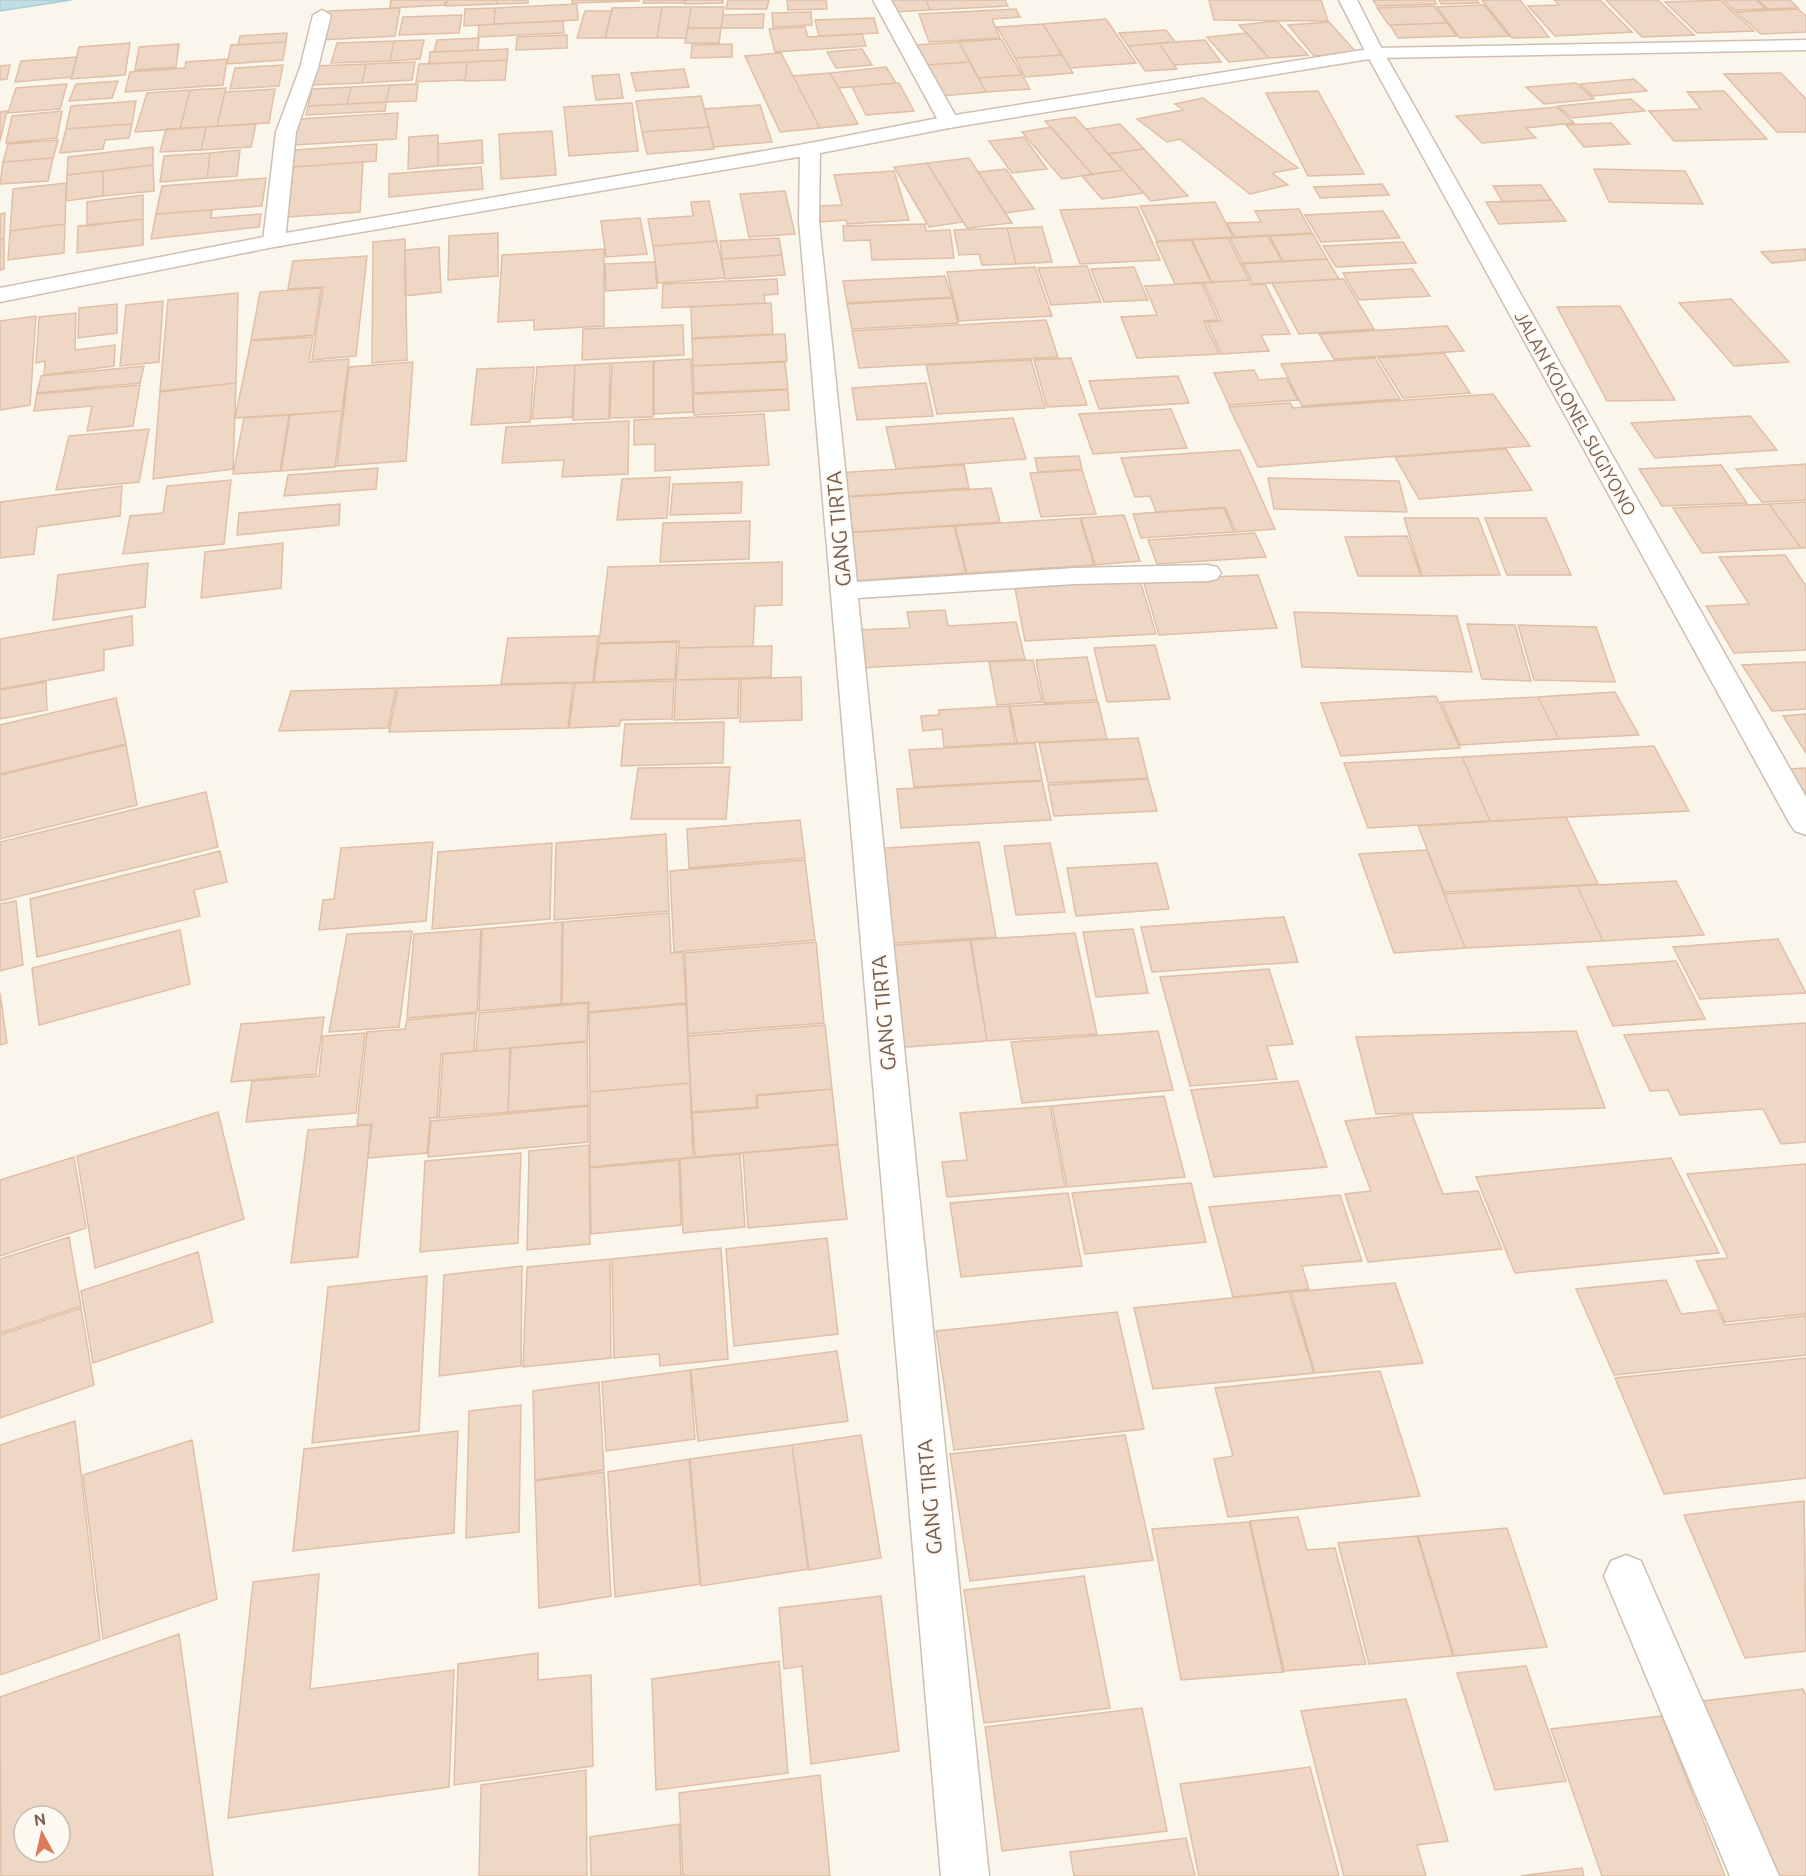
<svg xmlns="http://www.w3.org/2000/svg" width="1806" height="1876" font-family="Ubuntu,sans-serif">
<rect width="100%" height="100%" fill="#fbf6ec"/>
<path fill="#c1dee4" stroke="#a8cdd5" stroke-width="1.5" d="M0,0H71L0,11Z"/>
<path fill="#efd7c6" stroke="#e0bfa7" stroke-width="1.5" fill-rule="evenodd" d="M391,0H445V5L390,8Z
M447,0H497V4L446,6Z
M497,0H528V3L497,4Z
M572,0H639V1L572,3Z
M644,0H684V3H643Z
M685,0H723V3L685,4Z
M728,0H769L767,9H726Z
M787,0H826L827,9L788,10Z
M888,0H926L930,10L892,12Z
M926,0H1005L1008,6L930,10Z
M1209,0H1321L1328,21L1214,20Z
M1373,0H1434L1437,4L1377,6Z
M1439,0H1477L1479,3L1441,4Z
M1482,0H1520L1549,37L1512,38Z
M1554,0H1600L1632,32L1555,36L1528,6L1559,5Z
M1606,0H1658L1694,35L1642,37Z
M1720,0L1754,31L1697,33L1665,2Z
M1723,0H1756L1766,9L1734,10Z
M1758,0H1790L1798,8L1768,9Z
M577,4L578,20L494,24L495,8Z
M1484,5L1509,36L1460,38L1437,7Z
M1434,6L1447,23L1389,25L1377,8Z
M662,7L657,38H605L612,8Z
M662,7H691L686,38H657Z
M691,7H724L721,28H688Z
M400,8L395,36L322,40L328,11Z
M495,8L494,24L464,26L465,9Z
M1016,9L1020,17L992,19L1000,38L929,42L919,14Z
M1798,9L1806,16V32L1761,34L1736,12Z
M585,11H612L605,38H577Z
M811,12L812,25L773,27L772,13Z
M764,14L763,28H721L723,15Z
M462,15L459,33L399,35L403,17Z
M874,18L878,33L819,36L815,20Z
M1106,19L1136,63L1070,68L1043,24Z
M563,21L564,33L478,37L479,25Z
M1277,21L1308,55L1269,58L1239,25Z
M1329,22L1357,53L1314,56L1288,25Z
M1447,23L1457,36L1398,38L1390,25Z
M1043,24L1062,55L1015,58L997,27Z
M805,27L808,37L862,34L866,46L775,52L769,29Z
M688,28H721L719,43H685Z
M1166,30L1175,42L1128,46L1119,33Z
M287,33L286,42L238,45L240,36Z
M1247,33L1269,58L1229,62L1207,37Z
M567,35V48L516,50L517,37Z
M479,38L478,50L434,52L437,40Z
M1001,39L1022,75L978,78L959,42Z
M424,40L420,59L390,61L394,41Z
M1205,40L1221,62L1174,65L1159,43Z
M394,41L390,61L331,63L337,43Z
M286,42L283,60L227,64L231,45Z
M959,42L970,62L926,65L916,45Z
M130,43L125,75L71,79L79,47Z
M1159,43L1177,69L1145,71L1128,46Z
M179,44L176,67L135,70L139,47Z
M732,44V57L691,58L692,45Z
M508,49L507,60L429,64L430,52Z
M862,49L872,65L836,68L827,52Z
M781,53L793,76L820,128L780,132L745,56Z
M1062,55L1073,73L1025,77L1015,58Z
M77,57L72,77L15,82L21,61Z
M227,59L223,85L125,92L130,72L185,68L186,62Z
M507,60L505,80L465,81L467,62Z
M415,62L412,80L362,83L366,64Z
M467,62L465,80L416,82L419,64Z
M970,62L986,92L941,96L926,65Z
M366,64L362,83L311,85L315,66Z
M10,65L7,79L0,80V66Z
M283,65L279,86L230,89L235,68Z
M886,67L896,83L839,88L830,73Z
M684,69L689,87L636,91L631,73Z
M830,73L839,88L858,124L820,128L793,76Z
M1781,73L1806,99V132H1777L1724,74Z
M619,74L623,98L596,100L592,76Z
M1022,75L1030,89L986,92L978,78Z
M1634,79L1647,91L1593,96L1580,84Z
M118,81L112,98L69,101L76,84Z
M899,83L914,111L866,115L852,87Z
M1576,83L1594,99L1544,104L1526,87Z
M67,84L60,109L8,113L16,88Z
M418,84L416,101L386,102L390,85Z
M390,85L386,102L347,104L351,87Z
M351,87L347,104L308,106L312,89Z
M226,88L217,126L180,129L190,90Z
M275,89L269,123L217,126L225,92Z
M190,90L180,129L135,132L147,93Z
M1318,91L1364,174L1308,176L1266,93Z
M1724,91L1767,139L1674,141L1649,111L1701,109L1687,92Z
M701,96L709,127L642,132L636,101Z
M1203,98L1298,168L1272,173L1288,185L1250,194L1180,139L1167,142L1137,119L1183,110L1175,104Z
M1631,99L1645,111L1572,118L1558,106Z
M136,101L132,124L66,129L71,106Z
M386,102L385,111L306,115L308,106Z
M632,103L638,151L569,156L564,107Z
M760,105L772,142L714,147L704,109Z
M1557,107L1574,123L1526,128L1536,138L1482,143L1456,116Z
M7,111L0,141V112Z
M62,111L57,138L6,143L12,116Z
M398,113L396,139L294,145L298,119Z
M1075,117L1086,129L1123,170L1092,174L1045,121Z
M1611,123L1630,144L1584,147L1566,125Z
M132,124L129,138L105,140L103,149L60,153L66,129Z
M256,124L251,147L201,150L206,127Z
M1120,124L1144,149L1108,154L1086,129Z
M206,127L201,150L160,152L166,129Z
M709,127L714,149L647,154L642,132Z
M1051,127L1092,174L1062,179L1022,132Z
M552,131L556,175L501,179L499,134Z
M438,135V166L408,169L409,137Z
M1024,137L1047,169L1012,173L989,141Z
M58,140L53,158L3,162L8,144Z
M482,140L483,163L438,166V144Z
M377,144L376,161L293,167L295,150Z
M153,147V165L67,175L68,157Z
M1144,149L1188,196L1151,201L1108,154Z
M240,150L237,176L207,178L210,153Z
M210,153L207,178L160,182L164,156Z
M53,158L48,181L0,184L3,162Z
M969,158L978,172L1012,223L967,228L927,163Z
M363,162L360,212L288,217L293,167Z
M927,163L963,222L929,227L894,167Z
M153,165L154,191L103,196V171Z
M481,167L483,189L389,197V174Z
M1006,169L1034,209L1005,213L978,172Z
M1594,169L1685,171L1703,204L1609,202Z
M1123,170L1144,193L1102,199L1082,176Z
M103,171V196L66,201L67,175Z
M894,171L909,220L847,224L846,220L821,222L817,206L842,205L834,175Z
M266,178L262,206L156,214L162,186Z
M66,183L65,224L10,231L13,189Z
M1382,184L1389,195L1320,198L1314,187Z
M1541,185L1551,200L1503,202L1493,186Z
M785,191L795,234L749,237L740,194Z
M143,195V219L87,226V202Z
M1551,200L1566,221L1499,224L1486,202Z
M709,201L717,241L653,246L648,219L693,216L691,202Z
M1215,202L1233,237L1157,241L1140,206Z
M1137,207L1160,260L1080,264L1060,210Z
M1299,209L1312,233L1235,237L1227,223L1261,222L1255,211Z
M212,210L211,218L261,214L259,227L151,239L156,214Z
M1383,211L1400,238L1321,242L1305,215Z
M5,213L4,239L0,240V214Z
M640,218L647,254L606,257L601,221Z
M143,219V245L77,253L78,226Z
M65,224L64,253L8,260L10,231Z
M925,224L926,231L950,230L954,258L872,260L870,240L844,241L843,226Z
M1042,227L1052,262L1016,264L1007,228Z
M1007,228L1016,264L982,265L979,254L959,255L954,230Z
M498,233V276L448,280L449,236Z
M1313,234L1327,259L1283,261L1270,236Z
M1268,236L1282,261L1243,263L1230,238Z
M779,238L782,255L722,259L720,241Z
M1228,238L1249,280L1212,282L1192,240Z
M4,239V269L0,270V240Z
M405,239L407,360L372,363L373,242Z
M1191,240L1211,282L1175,284L1156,242Z
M717,241L725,278L658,283L653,246Z
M1403,242L1416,263L1336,267L1323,246Z
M439,247L441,292L405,296V250Z
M604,249V326L534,330V320L498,322L502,255Z
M1806,249V260L1772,263L1761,252Z
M782,255L785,275L725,279L722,259Z
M367,256L356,356L312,360L323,287L288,289L293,261Z
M1327,259L1339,279L1253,284L1243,264Z
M655,262L657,288L606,291L605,264Z
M1087,266L1101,302L1051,305L1038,268Z
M1035,267L1052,316L959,321L947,272Z
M1134,267L1148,300L1104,302L1091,269Z
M1412,269L1430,296L1359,300L1343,273Z
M945,276L952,297L847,303L843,281Z
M777,279L778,294L764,295L765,303L662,308L663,284Z
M1344,279L1374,329L1299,334L1272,283Z
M1249,280L1251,285L1265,284L1290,334L1261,335L1269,351L1221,354L1207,322L1221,321L1204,283Z
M1202,283L1218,320L1204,321L1219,354L1137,358L1121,317L1157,315L1145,286Z
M321,288L314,335L251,340L260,292Z
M238,293L236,383L160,391L168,300Z
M952,298L958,323L852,329L847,304Z
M1731,299L1789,362L1734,366L1679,303Z
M163,301L159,362L120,366L126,305Z
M771,303L773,334L692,338L691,307Z
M117,304V333L78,338L79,308Z
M1620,306L1675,400L1607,401L1557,307Z
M76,313L75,350L115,345L114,366L44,375L45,361L36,363L39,317Z
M36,316L30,405L0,410V321Z
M1046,320L1058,357L859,368L852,331Z
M683,325L684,355L582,360L583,329Z
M1447,326L1464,351L1334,359L1319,334Z
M785,334L787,361L693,366L692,339Z
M313,337L309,362L349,359L342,411L235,418L251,341Z
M1444,353L1470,393L1403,398L1378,358Z
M1071,358L1087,405L1047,407L1034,360Z
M1375,358L1400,399L1302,406L1281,364Z
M691,359L693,412L654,414V361Z
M1031,360L1045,408L937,414L926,365Z
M653,361V417L610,418L612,363Z
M413,362L406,461L337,466L349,367Z
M785,362L788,389L694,393L693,366Z
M610,363L609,419L573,420L575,365Z
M575,365L572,417L532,419L537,367Z
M144,366L140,383L37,393L41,376Z
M534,367L530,422L471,425L477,369Z
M1254,370L1259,380L1286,378L1298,400L1229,405L1214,373Z
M1178,376L1189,403L1099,409L1089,381Z
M236,383L233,469L153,479L160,392Z
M926,383L933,416L857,420L852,388Z
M140,385L133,426L87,431L92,406L34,411L37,394Z
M788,390L789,410L694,415L693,394Z
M1493,394L1530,446L1258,467L1229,407L1290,403L1293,408Z
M1171,409L1187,448L1093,454L1079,414Z
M342,411L335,467L281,471L290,415Z
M764,414L769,465L655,471V444L634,445V420Z
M289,415L280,471L233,474L244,418Z
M1750,416L1777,450L1655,458L1631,423Z
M1013,418L1026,459L896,469L886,427Z
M629,421L628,474L562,477L564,460L502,463L506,427Z
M149,429L139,482L56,490L69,436Z
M1506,449L1532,490L1419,499L1395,457Z
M1240,450L1275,529L1236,532L1225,507L1156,512L1150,496L1135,497L1121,458Z
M1079,456L1082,469L1038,472L1035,458Z
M1806,464V500L1762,502L1736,469Z
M964,465L969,488L839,497L835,473Z
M1721,465L1747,503L1662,506L1639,469Z
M378,468L376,489L284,496L288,475Z
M1082,470L1096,514L1041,517L1030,473Z
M670,477L667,518L617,520L622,479Z
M1268,478L1399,481L1407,512L1274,509Z
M231,480L224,544L123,554L130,516L163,513L167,486Z
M742,482L741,513L670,515L673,484Z
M122,486L120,516L37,527L34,554L0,558V502Z
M991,488L1000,522L853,532L847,497Z
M1806,502V548H1801L1769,504Z
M340,504L339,525L237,535L239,513Z
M1769,504L1801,548L1702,553L1673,508Z
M1224,508L1234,532L1141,538L1133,514Z
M1124,515L1140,561L1095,565L1081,518Z
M1080,518L1094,565L967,573L955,526Z
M1404,518H1478L1500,575L1422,576Z
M1485,518H1546L1571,575H1507Z
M750,521L749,559L660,562L663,523Z
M954,526L966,573L852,581L845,533Z
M1255,533L1266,557L1157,564L1148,540Z
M1407,536L1421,576H1358L1345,537Z
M283,543L281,588L201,598L205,552Z
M1785,555L1806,586V650L1734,653L1706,606L1749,604L1719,557Z
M782,562V605L755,606L753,646L679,648V641L599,643L608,567Z
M148,563L145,607L53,620L58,575Z
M1258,575L1277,628L1159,635L1143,580Z
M1139,577L1156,634L1025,641L1014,583Z
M945,610L948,626L1016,622L1025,659L858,668L854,630L910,628L907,612Z
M1294,612L1457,616L1472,672L1302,667Z
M132,616L133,645L104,650V670L0,689V639Z
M1467,624L1515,625L1531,681L1482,679Z
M1518,625L1596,627L1615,682L1534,680Z
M598,636L593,682L501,684L508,638Z
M677,642L675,679L594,682L599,644Z
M1155,645L1170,699L1107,702L1094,648Z
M772,646L771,677L676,680L679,648Z
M1087,657L1097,700L1044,703L1036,660Z
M1033,660L1042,702L997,705L989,662Z
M1806,662V709L1772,711L1742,665Z
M801,677L802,720L740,722L741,679Z
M739,679L738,718L674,720L676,680Z
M674,681L672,719L621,720L619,726L569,728L575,683Z
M46,682L47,710L0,719V690Z
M573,683L568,728L389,732L398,688Z
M396,688L388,728L279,731L291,691Z
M1615,692L1639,735L1559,739L1538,697Z
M1436,696L1460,748L1341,756L1321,703Z
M1538,697L1559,739L1460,745L1441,702Z
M116,698L126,744L0,774V725Z
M1098,702L1107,739L1017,743L1010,706Z
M1009,706L1015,743L944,747L942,729L923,731L921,716L939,715V710Z
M1806,714V753L1783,716Z
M724,722L723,763L621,766L625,724Z
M1138,738L1148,778L1048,783L1039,743Z
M1035,743L1042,780L914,787L909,750Z
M126,745L137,805L0,839V775Z
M1654,746L1689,811L1490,821L1462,757Z
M1462,757L1490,821L1368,828L1344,763Z
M730,767L726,819H631L638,768Z
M1806,768V794L1789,769Z
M1148,779L1157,811L1054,816L1048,785Z
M1042,781L1051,820L901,828L897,789Z
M206,792L218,847L0,901V842Z
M1566,817L1598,884L1444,892L1418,826Z
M800,820L805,858L689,868L687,829Z
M666,834L669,911L554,920L556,843Z
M433,842L426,921L319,930L323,900L334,899L341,848Z
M979,842L996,937L881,944L871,849Z
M552,843L550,919L432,929L438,852Z
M1050,843L1065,912L1016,915L1004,846Z
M1427,850L1465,948L1394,953L1359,854Z
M220,851L227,882L194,890L200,916L37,957L30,899Z
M805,860L815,940L674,952L670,871Z
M1157,863L1169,909L1076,916L1067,868Z
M1676,881L1704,935L1603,941L1577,886Z
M1577,886L1603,941L1465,948L1444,894Z
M16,901L23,965L0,971V904Z
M669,913L671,953L683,952L686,1003L588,1012L589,1002L562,1004L563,922Z
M1284,917L1298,962L1152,972L1141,927Z
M562,922L561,1004L479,1011L482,929Z
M481,929L477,1012L407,1018L414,934Z
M1133,929L1148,993L1096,997L1083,932Z
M180,930L190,984L39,1025L32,968Z
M412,931L399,1027L329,1032L347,934Z
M1075,933L1097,1034L987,1041L971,940Z
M1778,939L1806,993L1700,999L1673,947Z
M970,940L987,1041L894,1048L882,946Z
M816,942L824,1023L688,1034L685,953Z
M1676,961L1705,1019L1613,1026L1587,967Z
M1269,969L1293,1044L1267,1046L1277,1079L1190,1086L1160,977Z
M0,993L7,1043L0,1045Z
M588,1003L587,1041L476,1051L479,1013Z
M686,1004L690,1083L590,1092L589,1013Z
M476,1013L474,1051L441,1054L437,1118H430L427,1153L368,1158L372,1124L357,1125L367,1032L405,1029L407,1020Z
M324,1017L316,1074L231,1082L241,1024Z
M1806,1023V1142L1781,1144L1763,1109L1680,1115L1668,1090L1650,1091L1624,1035Z
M825,1025L832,1089L756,1095L757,1107L692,1112L688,1036Z
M1158,1031L1173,1090L1022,1103L1011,1042Z
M1576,1031L1605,1108L1376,1114L1356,1037Z
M365,1033L356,1113L246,1122L252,1081L319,1076L323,1036Z
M587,1042L588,1105L508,1112L511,1048Z
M510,1048L508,1112L439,1118L443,1054Z
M1298,1081L1327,1167L1214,1177L1191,1090Z
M690,1083L693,1157L590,1167V1092Z
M832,1089L838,1144L695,1157L692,1113L758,1108L757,1096Z
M1164,1096L1185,1177L1067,1187L1052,1106Z
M588,1106V1142L428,1157L431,1121Z
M1050,1106L1065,1187L947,1197L942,1162L967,1160L960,1113Z
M218,1112L244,1219L95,1268L77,1156Z
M1412,1114L1443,1194L1478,1191L1502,1249L1368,1262L1345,1194L1371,1191L1345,1121Z
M371,1125L358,1257L291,1263L308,1130Z
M589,1145L590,1244L527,1250L529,1151Z
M838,1145L847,1219L748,1228L743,1153Z
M521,1153L518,1243L420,1252L425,1161Z
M740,1154L745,1227L683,1233L680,1159Z
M74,1157L86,1228L0,1256V1180Z
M1671,1158L1719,1253L1515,1273L1476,1177Z
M679,1160L681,1225L591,1234L590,1168Z
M1806,1164V1314L1725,1322L1696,1261L1728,1258L1687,1174Z
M1191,1183L1206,1242L1085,1254L1072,1193Z
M1068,1193L1082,1266L961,1277L950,1203Z
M1340,1195L1362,1261L1302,1266L1309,1289L1233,1297L1209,1207Z
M69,1237L81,1306L0,1333V1259Z
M827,1238L838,1334L734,1346L726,1249Z
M721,1248L728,1359L660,1366L659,1354L614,1358L612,1259Z
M198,1252L213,1322L93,1363L81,1291Z
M610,1259L611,1358L523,1367L527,1267Z
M522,1266L521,1366L439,1376L444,1275Z
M427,1276L419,1431L312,1443L328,1287Z
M1666,1280L1681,1314L1717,1310L1725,1325L1806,1316V1355L1614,1375L1576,1289Z
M1395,1283L1423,1363L1315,1373L1291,1292Z
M1289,1292L1314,1373L1153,1389L1134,1308Z
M81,1308L94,1385L0,1418V1335Z
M1117,1312L1144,1429L954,1450L936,1331Z
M837,1351L848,1421L698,1441L691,1370Z
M1806,1358V1478L1664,1494L1615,1378Z
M690,1370L695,1439L606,1451L602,1382Z
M1380,1371L1420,1496L1228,1517L1214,1459L1233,1456L1215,1388Z
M599,1382L604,1470L535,1480L533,1391Z
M521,1405L519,1532L466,1538L469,1411Z
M75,1421L100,1640L0,1675V1445Z
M458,1431L454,1533L293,1551L304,1449Z
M861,1435L881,1558L809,1570L792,1445Z
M1125,1435L1153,1560L970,1581L950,1454Z
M192,1440L217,1599L103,1639L83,1475Z
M792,1445L808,1569L701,1586L690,1459Z
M689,1459L700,1584L615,1597L608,1472Z
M604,1472L611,1596L539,1608L535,1481Z
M1804,1501L1806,1651L1745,1658L1684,1515Z
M1298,1517L1307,1550L1335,1548L1366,1664L1284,1671L1250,1521Z
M1249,1522L1283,1672L1181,1680L1152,1529Z
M1507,1528L1547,1647L1454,1656L1418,1536Z
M1417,1536L1453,1656L1369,1664L1338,1543Z
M319,1574L310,1689L454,1670L449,1787L228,1818L253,1582Z
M1084,1576L1110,1708L984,1723L964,1590Z
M881,1596L899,1751L811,1764L802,1666L784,1669L779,1608Z
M179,1634L213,1876H1L0,1697ZM24,1816H60V1852H24Z
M538,1653V1680L591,1675L593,1766L454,1785L458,1664Z
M779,1661L788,1773L656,1790L652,1679Z
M1526,1666L1566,1781L1495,1790L1457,1673Z
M1803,1689L1806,1696V1876H1775L1703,1701Z
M1406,1699L1448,1841L1417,1845L1426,1876H1344L1301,1711Z
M1142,1708L1167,1831L1002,1851L985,1727Z
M1662,1716L1725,1876H1602L1551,1729Z
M1310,1767L1339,1876H1199L1180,1784Z
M586,1770L587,1876H479L481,1785Z
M820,1775L830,1876H683L679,1793Z
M679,1824L681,1876H591L590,1837Z
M1186,1838L1195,1876H1074L1070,1852Z
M1582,1868L1584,1876H1521Z"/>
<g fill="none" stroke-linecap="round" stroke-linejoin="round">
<g stroke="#cdbfb2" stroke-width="3">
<path id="minor" d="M873,0H891L959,122L956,126L949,128L939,122Z
M1339,0H1357L1384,53L1806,797V835L1795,831L1790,824L1366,53Z
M322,10L331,15L318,68L296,132L285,241L282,246H266L263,241L276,132L300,68L313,15Z
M810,143L817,145L820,149L819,221L857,582L1075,568L1208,565L1217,567L1221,573L1217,579L1208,581L1075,584L858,598L989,1876H941L799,221L800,149L803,145Z
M1626,1555L1641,1561L1779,1876H1730L1604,1576L1611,1561Z"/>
</g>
<g stroke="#d0bfb0" stroke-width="3">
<path id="secondary" d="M1806,40V50L1375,58L949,128L810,155L274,247L0,302V288L274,235L810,143L949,116L1375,48Z"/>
</g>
<use href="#minor" fill="#fff" fill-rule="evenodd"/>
<use href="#secondary" fill="#fff" fill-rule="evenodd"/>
</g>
<g text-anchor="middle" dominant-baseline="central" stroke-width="4.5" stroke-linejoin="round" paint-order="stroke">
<g font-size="18" fill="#765f50" stroke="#fefaf3">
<text transform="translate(1576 413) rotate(61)">JALAN KOLONEL SUGIYONO</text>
</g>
<g font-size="21" fill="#765f50" stroke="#fefaf3">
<text transform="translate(838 529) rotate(-95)">GANG TIRTA</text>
<text transform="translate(883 1013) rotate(-95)">GANG TIRTA</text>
<text transform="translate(929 1497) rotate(-95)">GANG TIRTA</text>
</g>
</g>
<g transform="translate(42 1834) rotate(352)"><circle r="28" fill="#fefaf3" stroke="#c8bcb2" stroke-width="1.5"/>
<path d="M0-4.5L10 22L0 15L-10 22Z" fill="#db7c5c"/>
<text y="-9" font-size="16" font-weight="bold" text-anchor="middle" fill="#765f50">N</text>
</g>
</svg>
